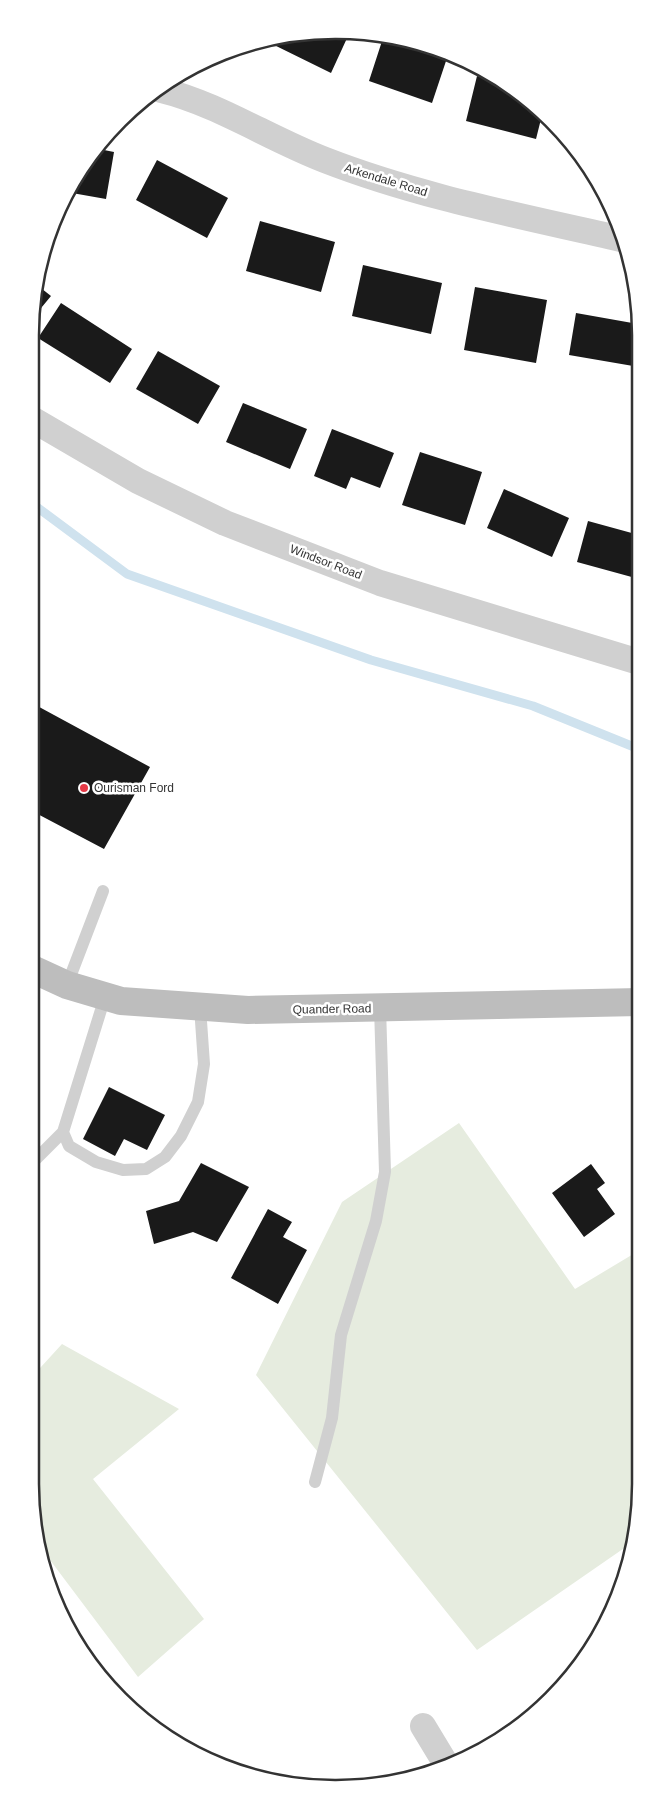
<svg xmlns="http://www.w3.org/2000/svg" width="671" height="1819" font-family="Helvetica,sans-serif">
<rect width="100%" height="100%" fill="#fff"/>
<path fill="#e6ecdf" d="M459,1123L575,1289L640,1250L641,1483L633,1542L477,1650L256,1375L342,1202Z
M62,1344L179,1409L93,1479L204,1619L138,1677L44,1552L30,1483V1379Z"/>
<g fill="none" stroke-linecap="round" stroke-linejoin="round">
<path stroke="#cfe2ee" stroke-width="9" d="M30,502L127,574L371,660L533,706L639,749"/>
</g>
<path fill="#1a1a1a" d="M295,33L348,36L331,73L268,42Z
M383,38L392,39L447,58L432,103L369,81Z
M477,76L502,83L542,115L536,139L466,121Z
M565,134L574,148L563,145Z
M94,148L114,152L106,199L72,193Z
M157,160L228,198L207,238L136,200Z
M260,221L335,242L321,292L246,271Z
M363,265L442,283L431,334L352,316Z
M37,285L51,296L32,319Z
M475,287L547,300L536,363L464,350Z
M61,303L132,349L110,383L38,338Z
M576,313L638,324L639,367L569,355Z
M158,351L220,386L198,424L136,389Z
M243,403L307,429L290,469L226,442Z
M332,429L394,453L380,488L351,477L346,489L314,476Z
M420,452L482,472L465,525L402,505Z
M504,489L569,518L552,557L487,528Z
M588,521L639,535V579L577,562Z
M30,702L150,767L104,849L30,810Z
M109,1087L165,1115L147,1150L124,1139L115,1156L83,1139Z
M201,1163L249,1187L217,1242L193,1232L154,1244L146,1211L179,1201Z
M591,1164L605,1183L597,1189L615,1214L584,1237L552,1193Z
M268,1209L292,1222L283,1237L307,1250L278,1304L231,1278Z"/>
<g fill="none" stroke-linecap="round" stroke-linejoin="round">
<path stroke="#d0d0d0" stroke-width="12" d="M67,985L103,891
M105,997L63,1132L69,1146L96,1162L123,1170L146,1169L165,1157L181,1136L198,1102L204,1064L200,1007
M30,1165L63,1132
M315,1482L332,1418L341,1335L376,1221L385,1172L380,1007"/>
<path stroke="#d0d0d0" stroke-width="26" d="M161,90C218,104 270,139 325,160C420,197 522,216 621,239
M30,418L138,481L225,523L380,583L639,662
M423,1726L446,1764"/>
<path stroke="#bdbdbd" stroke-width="28" d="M30,968L67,985L121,1001L248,1010L640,1002"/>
</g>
<circle fill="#e63946" stroke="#fff" stroke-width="2" cx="84" cy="788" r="5"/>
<g text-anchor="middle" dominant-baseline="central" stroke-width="5" stroke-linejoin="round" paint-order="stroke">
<g font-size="12" fill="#333" stroke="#fff">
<text transform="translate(386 180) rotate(17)">Arkendale Road</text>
<text transform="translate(326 562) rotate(21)">Windsor Road</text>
<text transform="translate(332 1009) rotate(-1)">Quander Road</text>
</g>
<g font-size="12" fill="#333" stroke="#fff" text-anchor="start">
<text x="94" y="788">Ourisman Ford</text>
</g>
</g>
<path d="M0 0H671V1819H0ZM335 39H336A296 296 0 0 1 632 335V1484A296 296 0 0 1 336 1780H335A296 296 0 0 1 39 1484V335A296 296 0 0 1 335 39Z" fill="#fff" fill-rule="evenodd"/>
<path fill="none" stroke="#333" stroke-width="2.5" d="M335 39H336A296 296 0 0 1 632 335V1484A296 296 0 0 1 336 1780H335A296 296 0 0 1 39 1484V335A296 296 0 0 1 335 39Z"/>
</svg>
